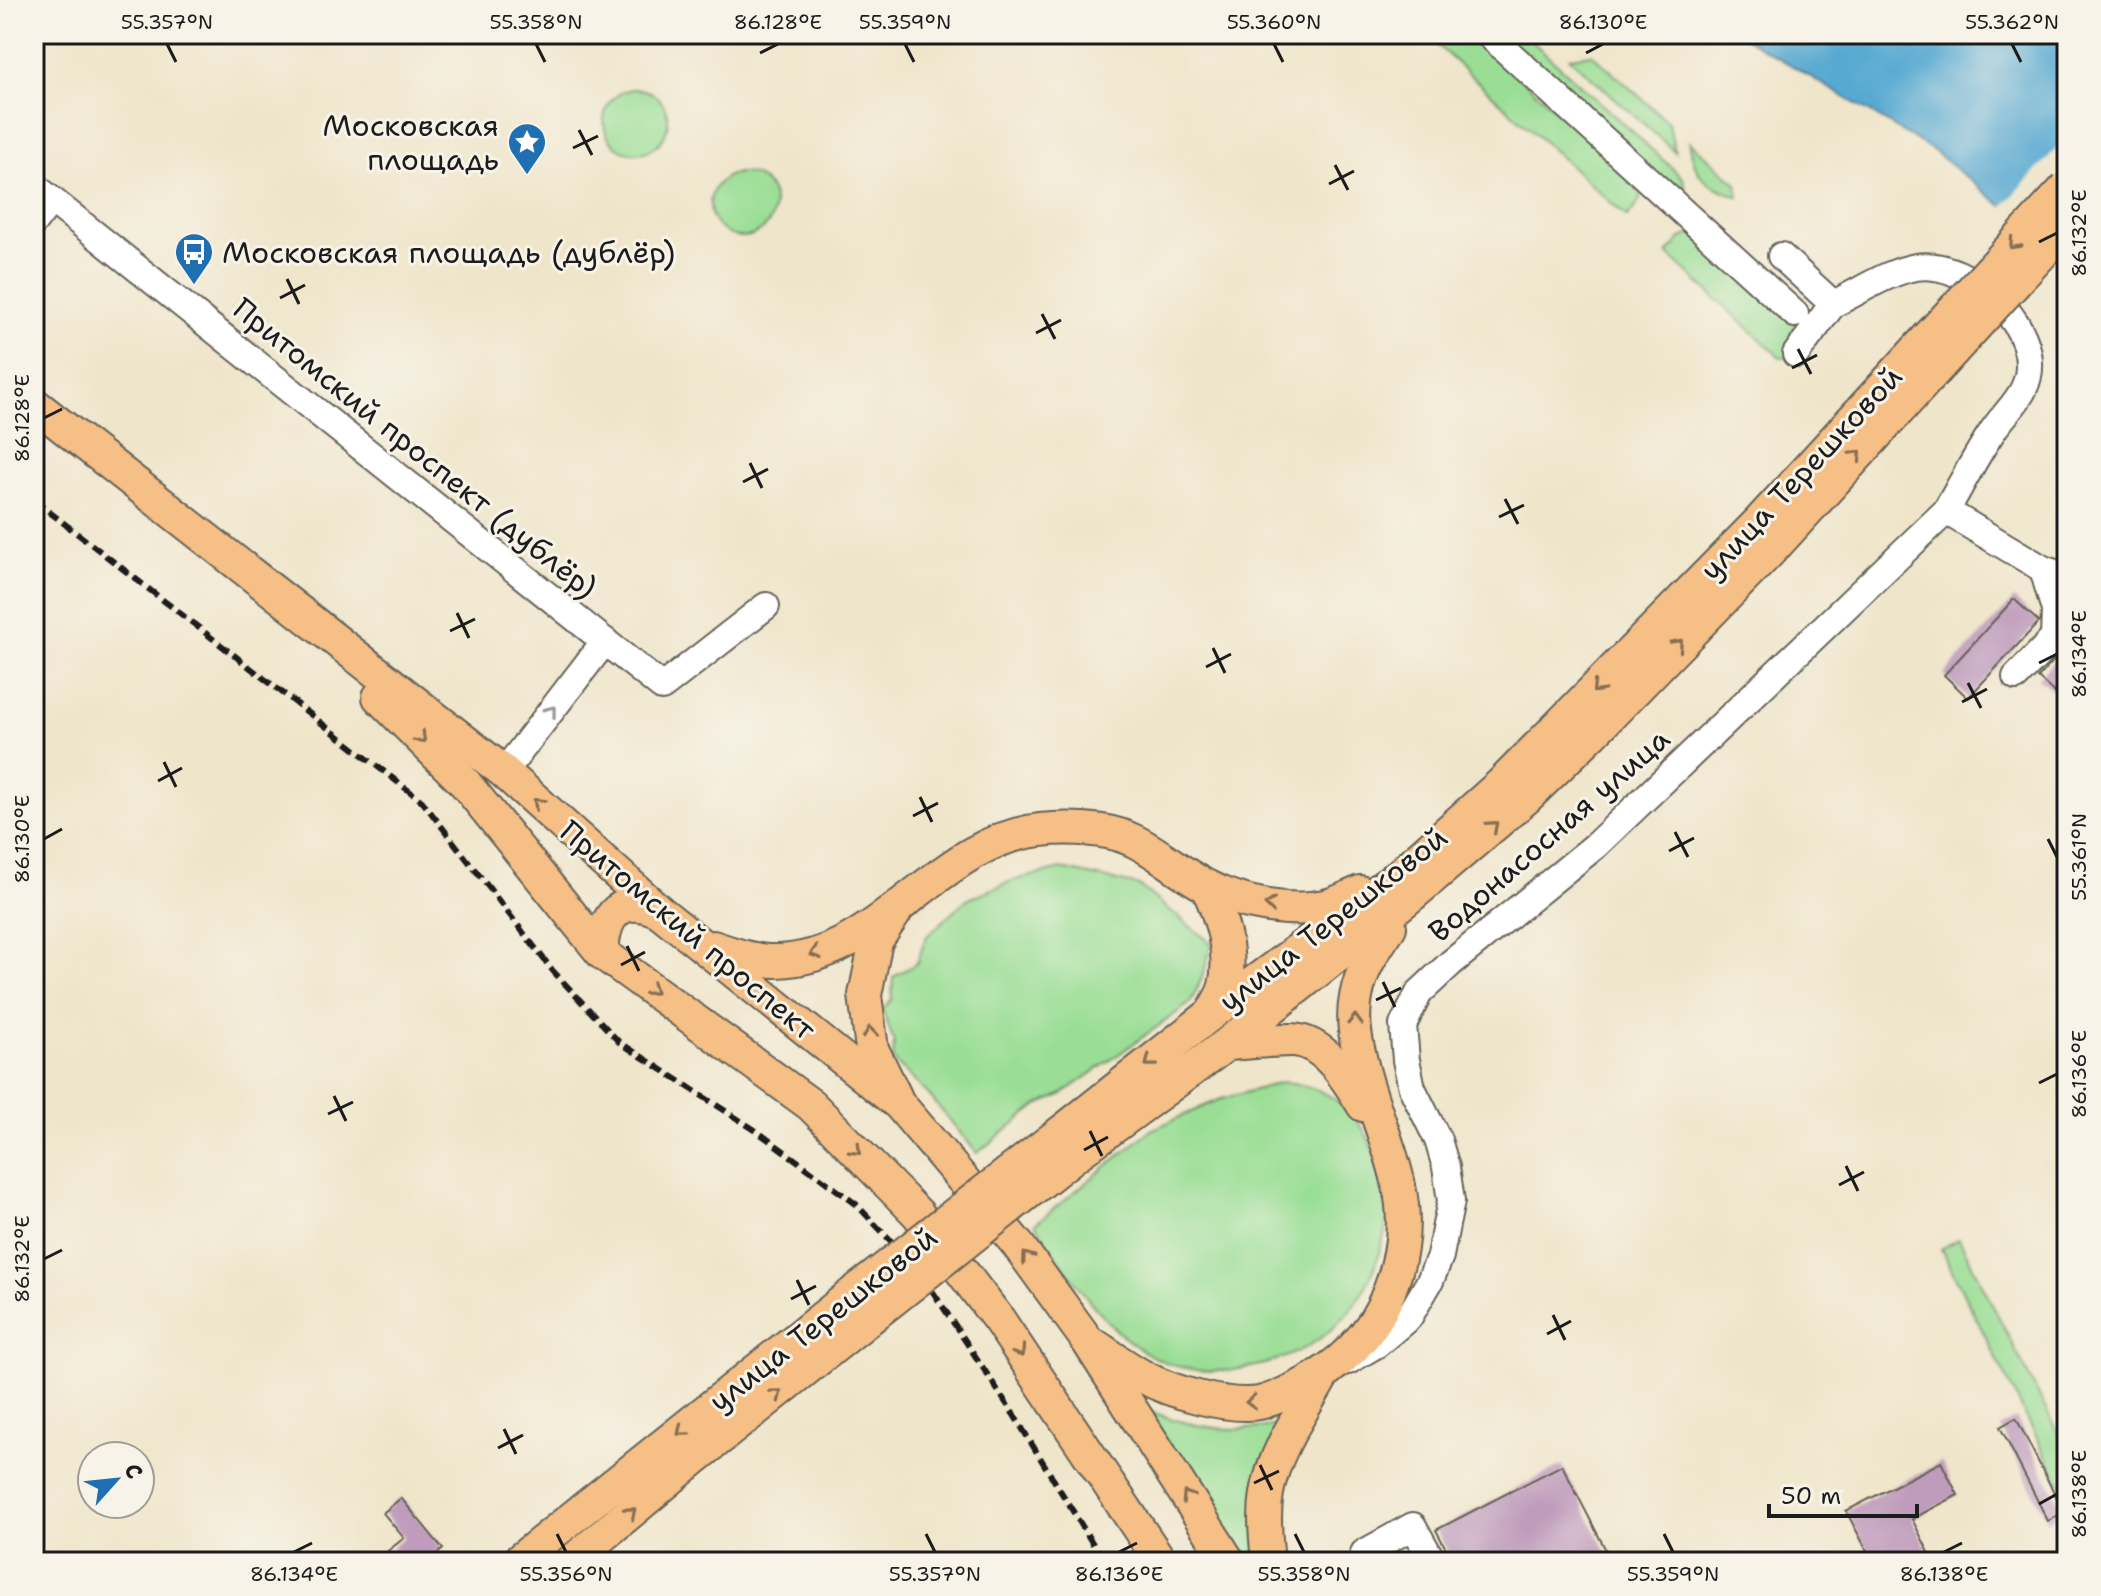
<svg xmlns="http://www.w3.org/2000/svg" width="2101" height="1596" font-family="'Shantell Sans',sans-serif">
<rect width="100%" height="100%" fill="#f7f3e8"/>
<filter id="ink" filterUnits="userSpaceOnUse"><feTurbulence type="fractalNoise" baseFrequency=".0125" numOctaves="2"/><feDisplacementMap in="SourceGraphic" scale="16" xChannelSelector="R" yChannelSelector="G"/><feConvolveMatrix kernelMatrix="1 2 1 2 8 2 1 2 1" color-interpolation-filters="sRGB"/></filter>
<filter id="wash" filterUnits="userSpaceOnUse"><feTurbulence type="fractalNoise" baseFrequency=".006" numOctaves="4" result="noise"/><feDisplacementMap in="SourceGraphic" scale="32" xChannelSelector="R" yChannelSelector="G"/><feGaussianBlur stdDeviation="1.8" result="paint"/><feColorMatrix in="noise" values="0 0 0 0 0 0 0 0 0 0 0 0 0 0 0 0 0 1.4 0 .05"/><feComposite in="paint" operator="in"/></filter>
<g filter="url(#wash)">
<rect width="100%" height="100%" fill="#efe5ca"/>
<path fill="#9ade95" stroke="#5b7d58" stroke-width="2" d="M1425,34H1472L1636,182C1646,198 1637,206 1627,217Z
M1499,34H1524L1683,178L1691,210Z
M1592,54L1668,122L1675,152L1569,57Z
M604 121a32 32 0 1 1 64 0a32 32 0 1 1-64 0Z
M1689,141L1737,184L1739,197C1701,181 1697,181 1689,141Z
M710 205a32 32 0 1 1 64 0a32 32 0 1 1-64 0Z
M1688,235H1694L1797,325L1798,340L1786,357H1780L1667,254L1681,238Z
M1062,869L1139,886L1211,943C1207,966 1201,985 1189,1004L1061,1095L1038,1105L977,1153L929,1095L893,1060L894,1041L882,1010L892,999L893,977L917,963L926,937L966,900L1014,880Z
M1283,1082C1332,1086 1365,1116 1377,1163C1380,1176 1386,1191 1387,1204C1389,1217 1385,1234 1381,1246C1365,1312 1317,1354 1251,1367C1211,1375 1175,1372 1140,1349C1095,1319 1066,1267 1035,1224L1151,1130L1218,1100Z
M1959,1239L2067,1451V1497L1941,1249Z
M1149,1411C1196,1429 1235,1434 1285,1424L1256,1562H1239Z"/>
<path fill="#57a9d2" stroke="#3a6277" stroke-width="2" d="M1739,34H2067V257L1929,148Z"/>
<path fill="#efe5ca" d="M2067,137V261L2000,210Z"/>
<g id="blocks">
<path fill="#bf9bbc" d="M2014,599L2039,622L1968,698L1944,675Z
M2067,646V704L2038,678Z
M2016,1418L2064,1512L2048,1521L2000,1427Z
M1941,1462L1958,1495L1912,1519L1934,1562H1873L1846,1511Z
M1562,1465L1612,1562H1453L1436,1530Z
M401,1498L443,1549L427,1562H422L417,1556L409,1562H374L404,1538L383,1513Z"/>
</g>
</g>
<g filter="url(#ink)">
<use href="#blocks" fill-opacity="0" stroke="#666259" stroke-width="2"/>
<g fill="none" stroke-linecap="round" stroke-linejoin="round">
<g stroke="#666259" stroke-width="30">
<path id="minor" d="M1488,34L1795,314
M34,186L662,687L766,606
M34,222L51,200
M1781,256L1833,304C1859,292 1887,272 1916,267C1970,258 2050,333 2024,388C2017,404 2001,417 1992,432C1975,457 1961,485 1946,511
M1796,354L1833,304
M2016,677L2054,638L2055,610L2043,569
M504,772L605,641
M1348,1361L1377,1344L1409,1317L1430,1281L1440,1256L1445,1230L1451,1201L1446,1167L1438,1140L1412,1088L1406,1060L1403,1025L1419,993L1451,963L1595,846L1946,511L2043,569L2067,577
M1366,1562L1364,1553L1413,1526L1433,1562"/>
</g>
<g stroke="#666259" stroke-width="36">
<path id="major" d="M34,404L504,772L659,911L899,1104L1018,1245L1087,1340L1229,1562
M379,697L465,783L602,953L811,1105L918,1214L999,1320L1161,1562
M1208,888C1221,918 1233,952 1225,986C1223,995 1216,1005 1211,1014
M895,913L876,941L865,995L872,1049L896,1098
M713,947C734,954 756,962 778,961C881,958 937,841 1040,830C1066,827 1107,828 1130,839C1158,851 1181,874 1208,887C1240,904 1296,915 1332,904C1341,901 1351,896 1360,892
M602,953C604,914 620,894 659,911
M1227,1044C1249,1043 1270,1040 1291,1040C1324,1040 1348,1080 1363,1105
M1060,1133L1211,1014L1398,876L1501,784L1758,523L1920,346
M1077,1154L1227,1044L1412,895L1526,798L1593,733L1777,544L1940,365
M1096,1346C1111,1356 1126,1367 1142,1376C1170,1392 1227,1408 1259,1403C1274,1400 1286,1393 1299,1387C1339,1367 1373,1335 1389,1292C1424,1203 1385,1153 1363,1069C1357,1046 1351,1022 1356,997C1361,969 1374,950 1390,927
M517,1562L852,1294
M571,1562L694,1459L870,1318
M1268,1562C1266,1539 1263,1516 1267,1493C1274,1451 1302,1412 1323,1375"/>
</g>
<use href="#minor" stroke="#fff" stroke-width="26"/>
<use href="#major" stroke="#f5bf86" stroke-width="32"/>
<path stroke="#1c1c1c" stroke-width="6" stroke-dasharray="12 6" stroke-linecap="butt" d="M34,500L422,801L553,971L619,1042L758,1132L856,1204L920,1272L1014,1415L1104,1562"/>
<g stroke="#666259" stroke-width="36" stroke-linecap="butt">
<path id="major-bridge" d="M1920,346L2067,187
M1940,365L2067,226
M852,1294L1060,1133
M870,1318L1077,1154"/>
</g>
<use href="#major-bridge" stroke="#f5bf86" stroke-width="32"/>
</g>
<defs><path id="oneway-chevron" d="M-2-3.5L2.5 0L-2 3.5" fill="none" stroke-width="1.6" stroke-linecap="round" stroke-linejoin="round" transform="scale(2)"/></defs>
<g stroke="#886e51">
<use href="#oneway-chevron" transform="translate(2014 244) rotate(133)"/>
<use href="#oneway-chevron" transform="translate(1857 455) rotate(-47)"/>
<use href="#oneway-chevron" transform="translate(1678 644) rotate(-47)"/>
<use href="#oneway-chevron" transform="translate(1597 688) rotate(134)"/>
<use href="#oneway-chevron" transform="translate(421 738) rotate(45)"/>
<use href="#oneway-chevron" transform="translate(538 803) rotate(-138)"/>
<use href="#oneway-chevron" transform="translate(1493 826) rotate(-41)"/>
<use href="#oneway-chevron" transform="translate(1270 905) rotate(-174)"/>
<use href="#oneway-chevron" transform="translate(815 953) rotate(162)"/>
<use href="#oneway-chevron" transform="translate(652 990) rotate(36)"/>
<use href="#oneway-chevron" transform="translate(1355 1020) rotate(-89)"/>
<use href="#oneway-chevron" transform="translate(870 1032) rotate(-97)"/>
<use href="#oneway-chevron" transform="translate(1150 1062) rotate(142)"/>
<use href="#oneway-chevron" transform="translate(856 1150) rotate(45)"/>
<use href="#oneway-chevron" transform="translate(1027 1257) rotate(-126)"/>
<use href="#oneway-chevron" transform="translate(1020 1352) rotate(56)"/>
<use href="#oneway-chevron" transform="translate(777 1394) rotate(-39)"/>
<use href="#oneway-chevron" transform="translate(1251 1402) rotate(178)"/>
<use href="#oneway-chevron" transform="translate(682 1431) rotate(141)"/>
<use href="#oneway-chevron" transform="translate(1187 1496) rotate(-123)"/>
<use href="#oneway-chevron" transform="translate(631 1512) rotate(-40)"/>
</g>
<use stroke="#999" href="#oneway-chevron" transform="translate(551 711) rotate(-52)"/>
</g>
<path fill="none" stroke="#1c1c1c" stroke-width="3" d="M167,44L176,62M536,44L545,62M905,44L914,62M1274,44L1283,62M2012,44L2021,62M760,53L778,44M1586,53L1603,44M579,130L592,155M573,148L598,136M1335,165L1348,190M1329,184L1354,171M2039,242L2057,233M287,279L299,304M280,298L305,285M1042,314L1055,339M1036,333L1061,320M1798,349L1811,374M1792,368L1817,355M44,418L62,409M750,463L762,488M743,482L768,469M1505,499L1518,524M1499,517L1524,505M457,613L469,638M450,631L475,619M1213,648L1225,673M2039,663L2057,654M1206,667L1231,654M1968,683L1981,708M1962,702L1987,689M164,762L176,787M158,781L182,768M920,797L932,822M913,816L938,803M1675,832L1688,857M44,839L62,829M2048,839L2057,857M1669,851L1694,838M627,946L639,971M621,965L645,952M1383,982L1395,1007M1376,1000L1401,988M2039,1083L2057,1074M334,1096L346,1121M328,1114L353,1102M1090,1131L1102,1156M1084,1150L1108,1137M1846,1166L1858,1191M1839,1185L1864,1172M44,1259L62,1250M797,1280L809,1305M791,1299L816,1286M1553,1315L1565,1340M1547,1334L1571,1321M504,1429L516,1454M498,1448L523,1435M1260,1465L1272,1490M1254,1483L1279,1471M2039,1504L2057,1494M557,1534L566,1552M926,1534L935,1552M1295,1534L1304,1552M1664,1534L1673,1552M294,1552L312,1543M1119,1552L1137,1543M1944,1552L1962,1543"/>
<defs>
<g id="sight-pin" transform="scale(2)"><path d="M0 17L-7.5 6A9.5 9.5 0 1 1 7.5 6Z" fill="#1f6fb2" stroke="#f7f3e8"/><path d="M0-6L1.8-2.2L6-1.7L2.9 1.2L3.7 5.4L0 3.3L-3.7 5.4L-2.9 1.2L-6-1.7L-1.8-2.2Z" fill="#fff"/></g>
<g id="bus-pin" transform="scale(2)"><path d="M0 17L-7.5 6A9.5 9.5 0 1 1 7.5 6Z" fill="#1f6fb2" stroke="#f7f3e8"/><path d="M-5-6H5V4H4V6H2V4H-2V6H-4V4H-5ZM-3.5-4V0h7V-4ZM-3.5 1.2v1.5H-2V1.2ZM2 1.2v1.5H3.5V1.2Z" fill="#fff"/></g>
</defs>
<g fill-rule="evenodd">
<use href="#sight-pin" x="527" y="142"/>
<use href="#bus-pin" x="194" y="252"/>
</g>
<g text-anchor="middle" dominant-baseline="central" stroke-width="6" stroke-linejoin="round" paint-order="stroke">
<g font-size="30" fill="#1c1c1c" stroke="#f7f3e8" text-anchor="end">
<text x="499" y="125">Московская<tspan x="499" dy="34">площадь</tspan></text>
<text x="222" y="252" text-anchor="start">Московская площадь (дублёр)</text>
</g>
<g font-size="30" fill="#1c1c1c" stroke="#f7f3e8">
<text transform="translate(415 448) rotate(39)">Притомский проспект (дублёр)</text>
<text transform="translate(1801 473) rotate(-47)">улица Терешковой</text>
<text transform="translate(1549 835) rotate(-41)">Водонасосная улица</text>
<text transform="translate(1333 919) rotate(-38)">улица Терешковой</text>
<text transform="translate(688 930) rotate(40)">Притомский проспект</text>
<text transform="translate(823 1319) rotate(-38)">улица Терешковой</text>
</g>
</g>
<rect width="2101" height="1596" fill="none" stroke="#f7f3e8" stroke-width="88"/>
<g transform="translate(116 1480) rotate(63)"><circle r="38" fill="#f7f3e8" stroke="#9f9d96" stroke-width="2"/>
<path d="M0-6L14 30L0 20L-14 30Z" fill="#1f6fb2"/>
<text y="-12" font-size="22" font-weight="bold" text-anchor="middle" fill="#1c1c1c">С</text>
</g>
<path d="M1769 1504v12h148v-12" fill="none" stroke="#1c1c1c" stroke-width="4"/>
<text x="1781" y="1504" font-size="24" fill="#1c1c1c" stroke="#f7f3e8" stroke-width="6" paint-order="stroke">50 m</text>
<rect x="44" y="44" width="2013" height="1508" fill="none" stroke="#1c1c1c" stroke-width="3"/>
<g font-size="20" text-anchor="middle" fill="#1c1c1c">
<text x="167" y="29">55.357°N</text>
<text x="536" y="29">55.358°N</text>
<text x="778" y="29">86.128°E</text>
<text x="905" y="29">55.359°N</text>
<text x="1274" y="29">55.360°N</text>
<text x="1603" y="29">86.130°E</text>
<text x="2012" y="29">55.362°N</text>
<text transform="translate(2079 233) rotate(-90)" y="7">86.132°E</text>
<text transform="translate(22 418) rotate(-90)" y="7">86.128°E</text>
<text transform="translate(2079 654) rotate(-90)" y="7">86.134°E</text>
<text transform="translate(22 839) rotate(-90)" y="7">86.130°E</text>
<text transform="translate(2079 857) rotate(-90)" y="7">55.361°N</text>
<text transform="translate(2079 1074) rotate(-90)" y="7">86.136°E</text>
<text transform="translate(22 1259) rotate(-90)" y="7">86.132°E</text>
<text transform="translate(2079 1494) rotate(-90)" y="7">86.138°E</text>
<text x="294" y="1581">86.134°E</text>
<text x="566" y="1581">55.356°N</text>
<text x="935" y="1581">55.357°N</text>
<text x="1119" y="1581">86.136°E</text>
<text x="1304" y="1581">55.358°N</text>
<text x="1673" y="1581">55.359°N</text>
<text x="1944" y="1581">86.138°E</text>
</g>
</svg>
